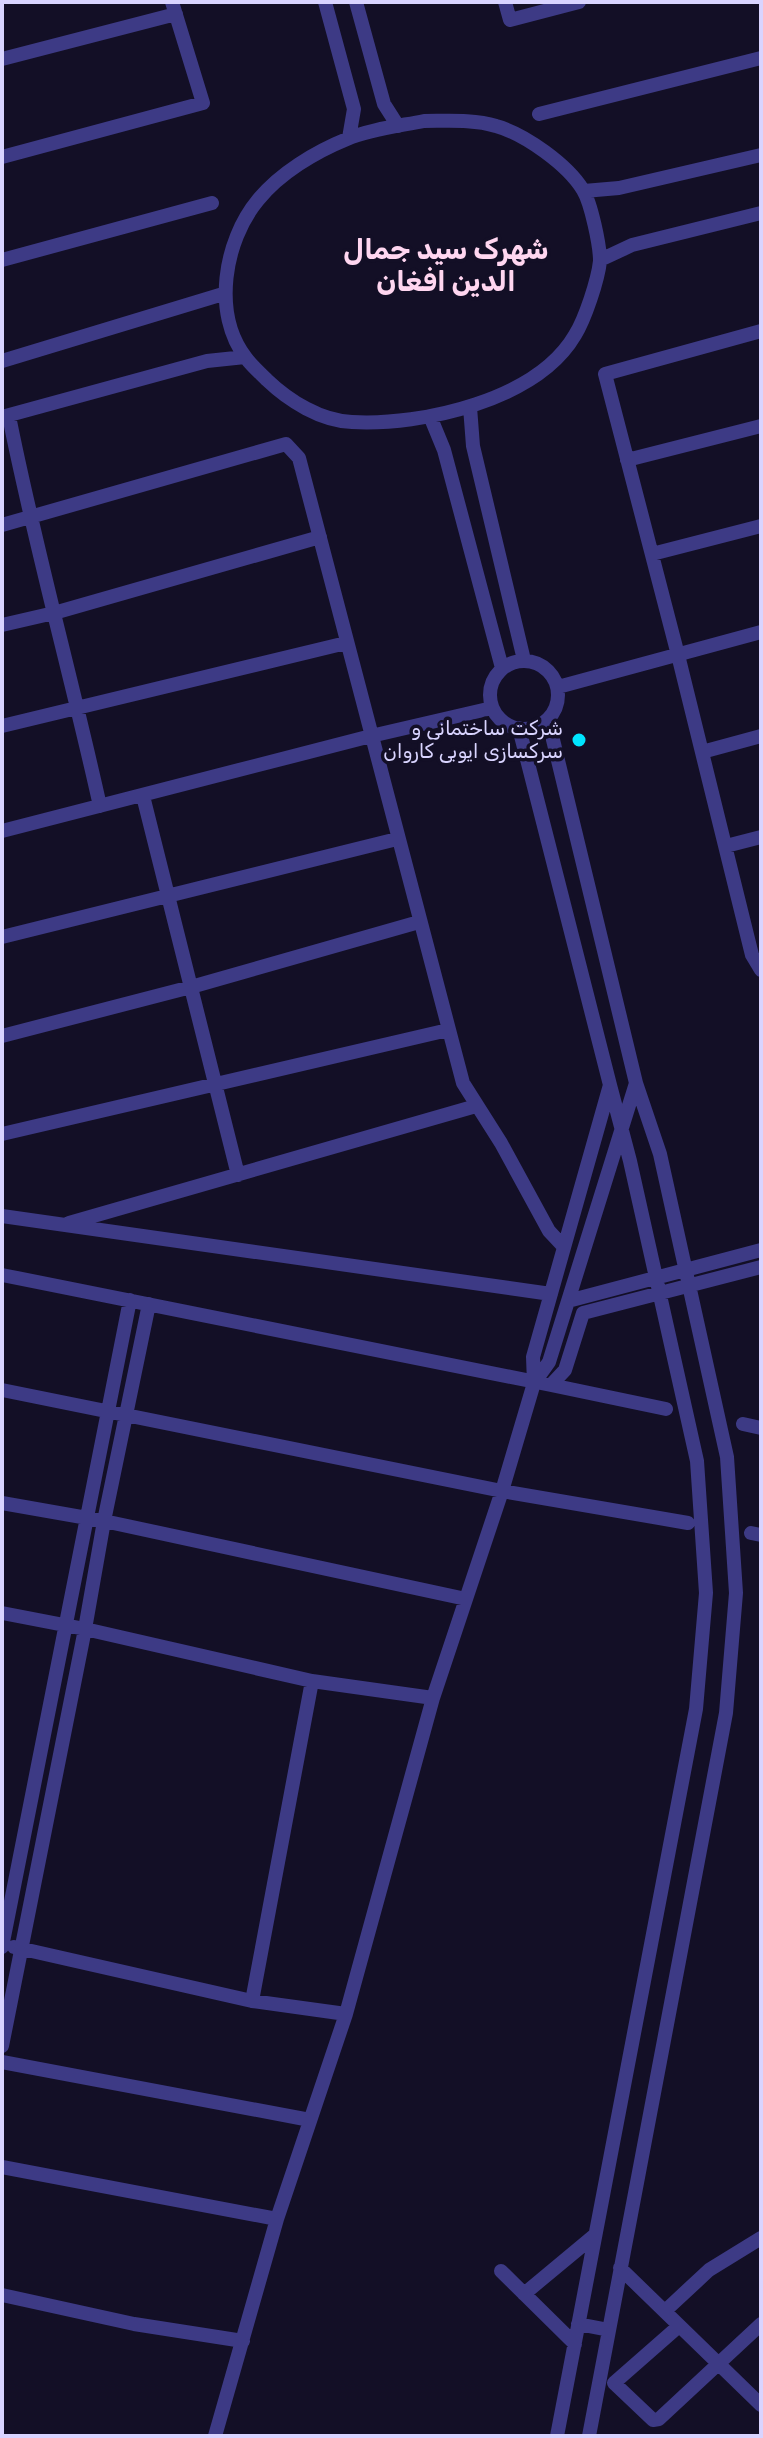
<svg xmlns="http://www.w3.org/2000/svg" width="763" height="2438" font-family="Rubik,Cairo,sans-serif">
<rect width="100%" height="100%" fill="#130f26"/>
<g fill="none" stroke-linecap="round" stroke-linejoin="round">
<path stroke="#3d3a85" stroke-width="14" d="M325,2L354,109L349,138
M356,2L384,104L398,126
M505,2L510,20L579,2
M2,59L176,14
M539,114L761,58
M424,121C447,121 474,119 496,126C525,134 568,165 583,190C591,203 600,245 600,261C598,280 585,319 575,335C537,400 422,426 352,422C321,421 289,401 267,380C260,373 252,366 246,358C212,314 224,241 258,200C280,173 315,152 347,139C371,129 399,126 424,121Z
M2,157L203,103L172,2
M584,191L619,188L761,155
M2,260L212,203
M600,260L632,245L761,213
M761,331L605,374L678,655L752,955L761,970
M2,361L223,294
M470,407L473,446L524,660
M9,416C35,547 71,675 100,806
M430,416L444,450L502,668
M2,417L207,361L245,357
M627,460L761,426
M2,525L286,444L299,458L463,1083L501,1143L549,1231L564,1247
M652,554L761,526
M2,625L54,613L320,537
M490 695a34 34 0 1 1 68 0a34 34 0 1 1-68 0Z
M558,687L761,632
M2,726L346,643
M702,752L761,736
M143,796L238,1175
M2,831L371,736L492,708
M726,846L761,837
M2,937L397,839
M2,1036L191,987L419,922
M2,1134L448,1030
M2,1216L551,1294
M69,1223L476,1106
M2,1275L551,1385L565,1370L583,1313L761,1267
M568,1301L761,1250
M534,1383L549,1362L636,1083L548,719
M551,1385L666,1409
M2,1390L502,1491L688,1523
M743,1424L761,1428
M2,1503L104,1521L466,1599
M751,1533L761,1535
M2,1613L85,1629L312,1681L433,1698
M2,1947L130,1300
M14,1947L252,2001L346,2014
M252,2001L312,1681
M2,2046L85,1629L104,1521L149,1304
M2,2062L310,2120
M2,2167L277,2219
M620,2268L761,2405
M501,2271L575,2344
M524,2294L595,2235
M2,2295L134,2324L243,2341
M665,2311L709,2270L761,2238
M578,2324L609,2330
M679,2326L614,2383L653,2420L659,2419L761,2324
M215,2436L277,2219L346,2014L433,1698L502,1491L534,1383L533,1357L610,1085L519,728
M557,2436L696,1709L706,1593L697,1461L630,1161L610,1085
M589,2436L726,1713L736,1593L727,1457L660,1154L636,1083"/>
</g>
<circle fill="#00e5ff" stroke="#130f26" stroke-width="3" cx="579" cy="740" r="8"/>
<g text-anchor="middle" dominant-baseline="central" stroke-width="7" stroke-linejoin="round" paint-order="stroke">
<g font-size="20" fill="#d9d4ff" stroke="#130f26" text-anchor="end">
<text x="563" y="728">شرکت ساختمانی و<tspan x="563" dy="23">سرکسازی ایوبی کاروان</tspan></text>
</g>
<g font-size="28" font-weight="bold" fill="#ffd6f0" stroke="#130f26">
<text x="446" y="249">شهرک سید جمال<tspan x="446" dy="32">الدین افغان</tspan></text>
</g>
</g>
<rect width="763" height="2438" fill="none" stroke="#d9d4ff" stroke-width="8"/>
</svg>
